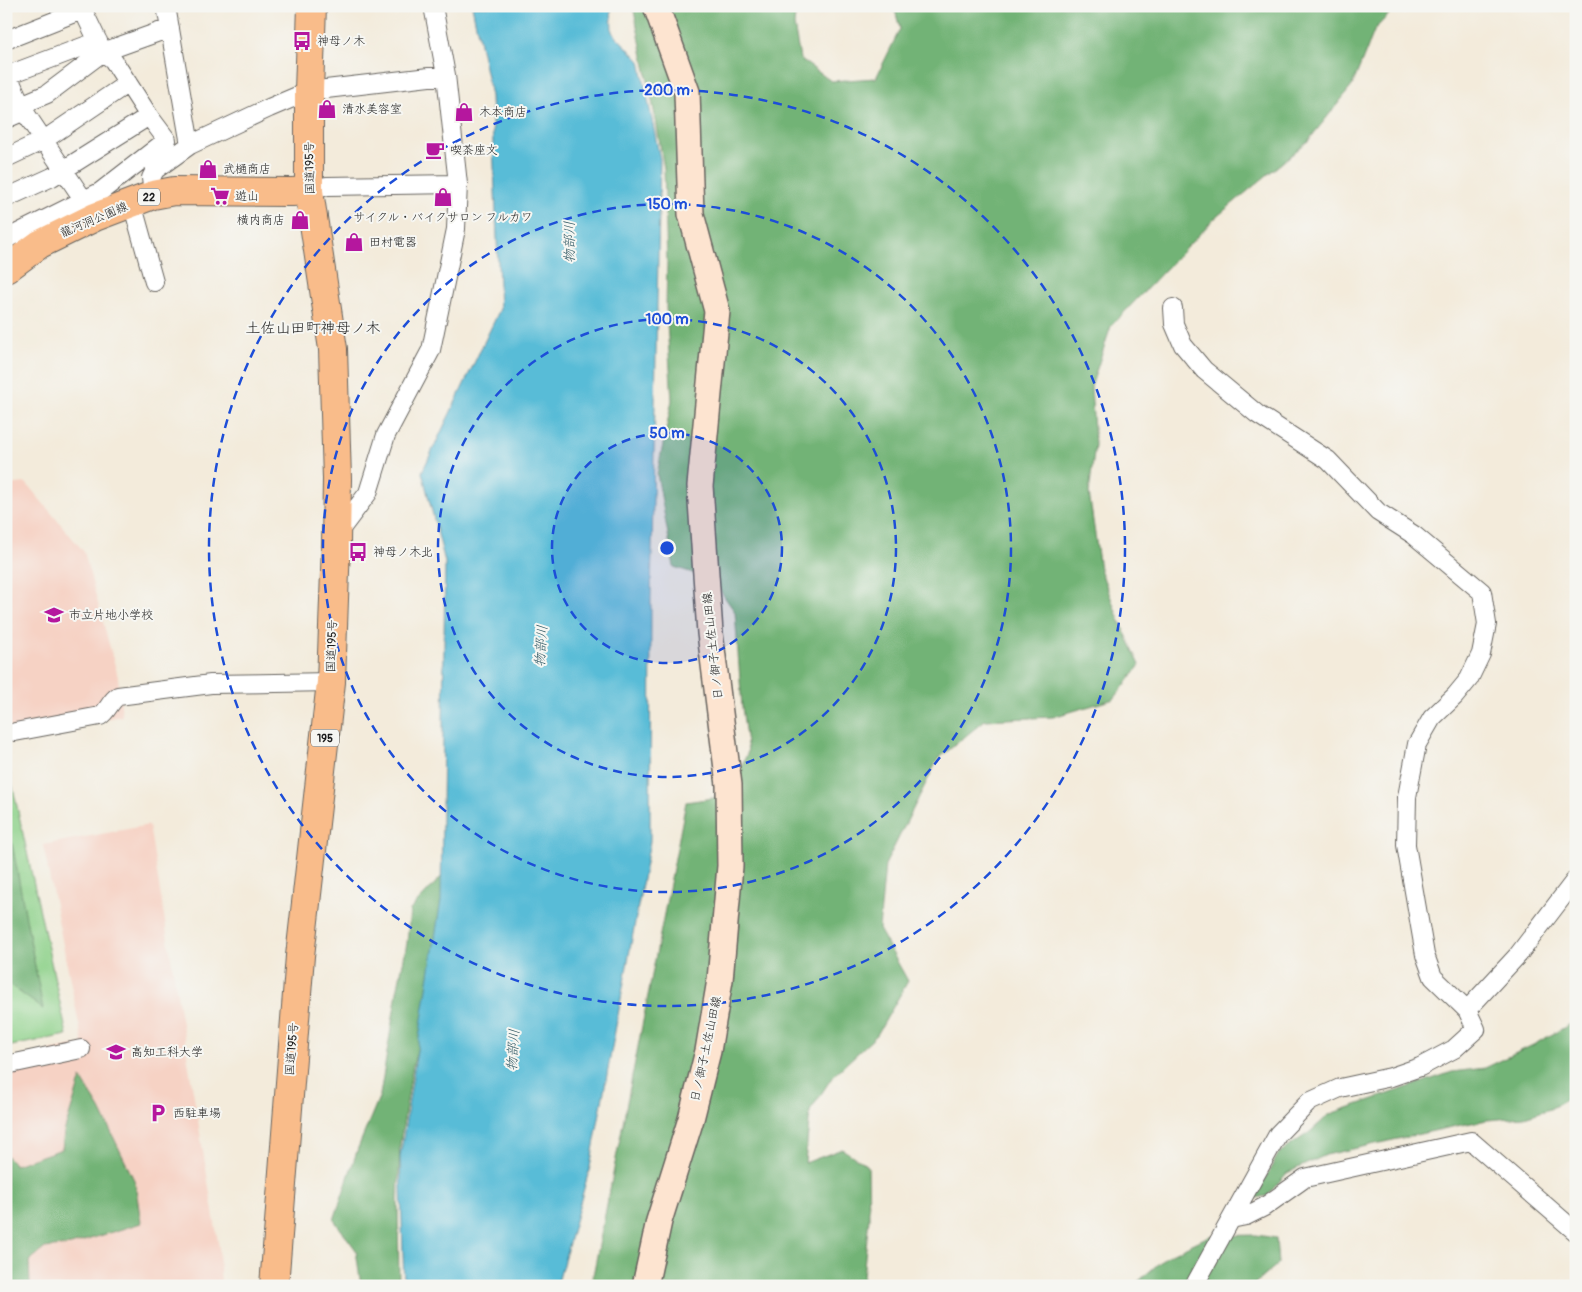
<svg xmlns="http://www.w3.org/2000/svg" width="1582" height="1292" font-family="Pangolin,'Klee One',sans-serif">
<rect width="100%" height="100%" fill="#f6f6f2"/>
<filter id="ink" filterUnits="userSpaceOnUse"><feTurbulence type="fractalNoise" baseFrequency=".02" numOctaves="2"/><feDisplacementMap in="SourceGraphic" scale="10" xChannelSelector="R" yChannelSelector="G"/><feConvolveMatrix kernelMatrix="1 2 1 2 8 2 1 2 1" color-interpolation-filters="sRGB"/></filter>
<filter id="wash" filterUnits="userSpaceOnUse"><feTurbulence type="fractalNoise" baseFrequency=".0096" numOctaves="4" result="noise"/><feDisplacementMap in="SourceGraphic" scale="20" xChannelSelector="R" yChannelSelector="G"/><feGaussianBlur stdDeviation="1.12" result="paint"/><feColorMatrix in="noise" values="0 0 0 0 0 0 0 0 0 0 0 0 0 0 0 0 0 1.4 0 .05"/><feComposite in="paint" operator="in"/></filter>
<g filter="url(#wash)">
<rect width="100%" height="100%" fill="#f3ebdb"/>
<path fill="#f6d2c4" d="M26,483L84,552L118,677L122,716L7,736L6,485Z
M149,825L219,1248L221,1286H6V1060L83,1044L43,845Z"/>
<path fill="#8ed18a" stroke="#557653" d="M6,756L67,1035L6,1047Z"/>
<path fill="#72b376" stroke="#476849" d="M633,6H796L794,25L800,59L831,81L876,78L900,29L894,6H1397L1375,29L1352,86L1308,141L1214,219L1111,326L1091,387L1095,445L1089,493L1100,569L1118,617L1140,665L1114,699L1053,717L985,720L938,759L885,865L879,929L908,981L877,1035L833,1076L810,1111L805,1163L842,1149L868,1166L869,1218L862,1286H591L686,802L727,796L748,752L742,707L735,612L712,579L674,567L657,474L672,400L666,307L667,262L664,169L656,121Z
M6,811L43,1009L6,982Z
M444,874L449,917L431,1001L413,1065L400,1144L398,1199L399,1286H361L356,1250L334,1220L358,1148L380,1095L397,992L407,943L410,910Z
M1576,1021V1094L1550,1109L1524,1117L1487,1120L1456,1126L1326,1155L1287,1173L1267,1196L1254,1198L1279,1153L1310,1132L1330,1114L1452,1072L1485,1068L1533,1045Z
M81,1078L100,1109L135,1182L141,1223L71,1245L45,1248L29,1261L30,1286H6V1155L15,1165L62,1149L64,1132Z
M1256,1235L1276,1238L1278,1264L1252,1286H1133L1167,1256L1209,1236Z"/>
<path fill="#59bcd7" stroke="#3a6c7a" d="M472,6H611L612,32L640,61L660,159L651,600L650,841L590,1167L557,1286H404L400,1157L441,900L445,562L422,472L500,309L491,96Z"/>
</g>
<g filter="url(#ink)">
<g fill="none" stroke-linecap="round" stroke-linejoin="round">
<g stroke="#67645f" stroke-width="20">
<path id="minor" d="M166,6L190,145
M6,40L82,10
M6,71L24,111L91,211
M8,75L98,41
M21,105L47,94L103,52L170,28
M6,119L24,111
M6,158L44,140L128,83
M309,191L327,186L458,184
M153,195L151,178L155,170L190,145L269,108L309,91L446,75
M6,198L52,177L149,116
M132,203L154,282
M6,239L100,192L167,140L149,116L113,60L103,52L81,6
M1173,308L1174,324L1183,345L1204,370L1257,414L1328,460L1378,512L1414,535L1482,592L1487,624L1481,654L1469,679L1455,696L1432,718L1417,744L1407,797L1406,845L1425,955L1433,977L1467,1010L1476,1029L1454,1049L1420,1067L1391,1077L1340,1088L1309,1102L1278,1134L1194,1286
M337,534L368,493L386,435L431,350L456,229L458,184L446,75L433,6
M15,732L100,716C108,711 110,701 118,696L211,684L331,682
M1467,1010L1518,955L1576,879
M6,1065L81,1049
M1231,1219L1246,1216L1264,1207L1305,1178L1471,1141L1576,1232"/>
</g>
<g stroke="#67645f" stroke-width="28">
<path id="secondary" d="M645,1286L659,1221L691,1119L708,1051L720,980L730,866L729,785L710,633L700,486L717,311L691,214L687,92L656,6"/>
</g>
<g stroke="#67645f" stroke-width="30">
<path id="primary" d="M6,269L40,244L95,217L153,195L174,191L292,192L309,191"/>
</g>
<g stroke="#67645f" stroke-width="30">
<path id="trunk" d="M274,1286L300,956L331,682L336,544L337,479L333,349L309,191V91L312,6"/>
</g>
<use href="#minor" stroke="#fff" stroke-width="18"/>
<use href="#secondary" stroke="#fde4d0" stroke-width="25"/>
<use href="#primary" stroke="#f9bc8a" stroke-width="28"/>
<use href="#trunk" stroke="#f9bc8a" stroke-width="28"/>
</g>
</g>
<circle cx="667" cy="548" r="115" fill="#1d4ed8" fill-opacity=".12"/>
<g fill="none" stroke="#1d4ed8" stroke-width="2.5" stroke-dasharray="9 6">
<circle cx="667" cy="548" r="115"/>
<circle cx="667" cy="548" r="229"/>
<circle cx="667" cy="548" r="344"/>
<circle cx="667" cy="548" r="458"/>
</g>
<defs>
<g id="bus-bare" transform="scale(1.5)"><path d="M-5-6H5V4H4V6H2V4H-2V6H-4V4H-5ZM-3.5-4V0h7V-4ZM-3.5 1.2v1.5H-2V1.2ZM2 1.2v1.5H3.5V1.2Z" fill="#b5179e" stroke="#f6f6f2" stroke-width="2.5" paint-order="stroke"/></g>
<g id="shop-bare" transform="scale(1.5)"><path d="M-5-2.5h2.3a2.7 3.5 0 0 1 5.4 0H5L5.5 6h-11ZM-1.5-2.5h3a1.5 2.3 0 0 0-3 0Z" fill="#b5179e" stroke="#f6f6f2" stroke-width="2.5" paint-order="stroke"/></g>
<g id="cafe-bare" transform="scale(1.5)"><path d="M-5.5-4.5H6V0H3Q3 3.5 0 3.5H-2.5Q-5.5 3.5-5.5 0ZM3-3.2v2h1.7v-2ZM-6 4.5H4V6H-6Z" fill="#b5179e" stroke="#f6f6f2" stroke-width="2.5" paint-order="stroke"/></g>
<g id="supermarket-bare" transform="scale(1.5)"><path d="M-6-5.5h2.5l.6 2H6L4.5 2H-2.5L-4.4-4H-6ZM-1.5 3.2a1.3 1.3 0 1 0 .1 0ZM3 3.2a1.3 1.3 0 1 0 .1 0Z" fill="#b5179e" stroke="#f6f6f2" stroke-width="2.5" paint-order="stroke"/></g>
<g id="school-bare" transform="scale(1.5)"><path d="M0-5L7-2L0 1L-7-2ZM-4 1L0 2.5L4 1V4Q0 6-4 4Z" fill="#b5179e" stroke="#f6f6f2" stroke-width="2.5" paint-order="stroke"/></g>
<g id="university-bare" transform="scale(1.5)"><path d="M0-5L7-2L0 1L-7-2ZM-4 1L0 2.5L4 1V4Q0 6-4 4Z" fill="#b5179e" stroke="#f6f6f2" stroke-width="2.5" paint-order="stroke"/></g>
<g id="parking-bare" transform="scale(1.5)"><path d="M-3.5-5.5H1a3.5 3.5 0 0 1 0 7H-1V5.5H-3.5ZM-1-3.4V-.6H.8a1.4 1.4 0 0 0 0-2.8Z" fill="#b5179e" stroke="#f6f6f2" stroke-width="2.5" paint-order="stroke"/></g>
</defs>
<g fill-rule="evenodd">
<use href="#bus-bare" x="302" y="41"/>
<use href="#shop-bare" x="327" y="109"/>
<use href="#shop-bare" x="464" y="112"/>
<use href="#cafe-bare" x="435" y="150"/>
<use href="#shop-bare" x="208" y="169"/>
<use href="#supermarket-bare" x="220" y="196"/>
<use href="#shop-bare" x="443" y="197"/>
<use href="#shop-bare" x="300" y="220"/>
<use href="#shop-bare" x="354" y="242"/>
<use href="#bus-bare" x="358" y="552"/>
<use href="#school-bare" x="54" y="615"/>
<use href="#university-bare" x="116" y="1052"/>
<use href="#parking-bare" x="158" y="1113"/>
</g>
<g text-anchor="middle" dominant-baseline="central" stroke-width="4" stroke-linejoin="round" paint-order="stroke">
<g fill="#f6f6f2" stroke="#5d5d5c" stroke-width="1">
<rect x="138" y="188.5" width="22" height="17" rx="4"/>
<rect x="311" y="729.5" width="28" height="17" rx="4"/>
</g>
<g font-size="11" font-weight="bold" fill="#1c1c1c">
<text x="149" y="197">22</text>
<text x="325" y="738">195</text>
</g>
<g font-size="12" fill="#1c1c1c" stroke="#f6f6f2" text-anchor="start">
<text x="317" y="41">神母ノ木</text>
<text x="342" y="109">清水美容室</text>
<text x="479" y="112">木本商店</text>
<text x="450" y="150">喫茶座文</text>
<text x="223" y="169">武樋商店</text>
<text x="235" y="196">遊山</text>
<text x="443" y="217" text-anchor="middle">サイクル・バイクサロン フルカワ</text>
<text x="285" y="220" text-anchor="end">横内商店</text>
<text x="369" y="242">田村電器</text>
<text x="373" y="552">神母ノ木北</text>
<text x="69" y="615">市立片地小学校</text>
<text x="131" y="1052">高知工科大学</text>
<text x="173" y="1113">西駐車場</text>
</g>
<g font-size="12" fill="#1c1c1c" stroke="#f6f6f2">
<text transform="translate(310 168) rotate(-91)">国道195号</text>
<text transform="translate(94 220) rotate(-23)">龍河洞公園線</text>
<text transform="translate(332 646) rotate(-88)">国道195号</text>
<text transform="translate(713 646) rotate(-96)">日ノ御子土佐山田線</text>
<text transform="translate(292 1049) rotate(-85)">国道195号</text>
<text transform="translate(706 1049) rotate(-78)">日ノ御子土佐山田線</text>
</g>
<g font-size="14" font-style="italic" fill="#345c67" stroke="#f6f6f2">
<text transform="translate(569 242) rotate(-90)">物部川</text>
<text transform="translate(541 646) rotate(-86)">物部川</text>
<text transform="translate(513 1050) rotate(-86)">物部川</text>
</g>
<g font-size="15" fill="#1c1c1c" stroke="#f6f6f2">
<text x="313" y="328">土佐山田町神母ノ木</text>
</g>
</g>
<circle cx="667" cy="548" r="8" fill="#1d4ed8" stroke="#f6f6f2" stroke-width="2.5"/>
<g font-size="15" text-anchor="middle" font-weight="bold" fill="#1d4ed8" stroke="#f6f6f2" stroke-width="4" stroke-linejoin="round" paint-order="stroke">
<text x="667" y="95">200 m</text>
<text x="667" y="209">150 m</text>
<text x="667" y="324">100 m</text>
<text x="667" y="438">50 m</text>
</g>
<rect width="1582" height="1292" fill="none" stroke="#f6f6f2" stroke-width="25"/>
</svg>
